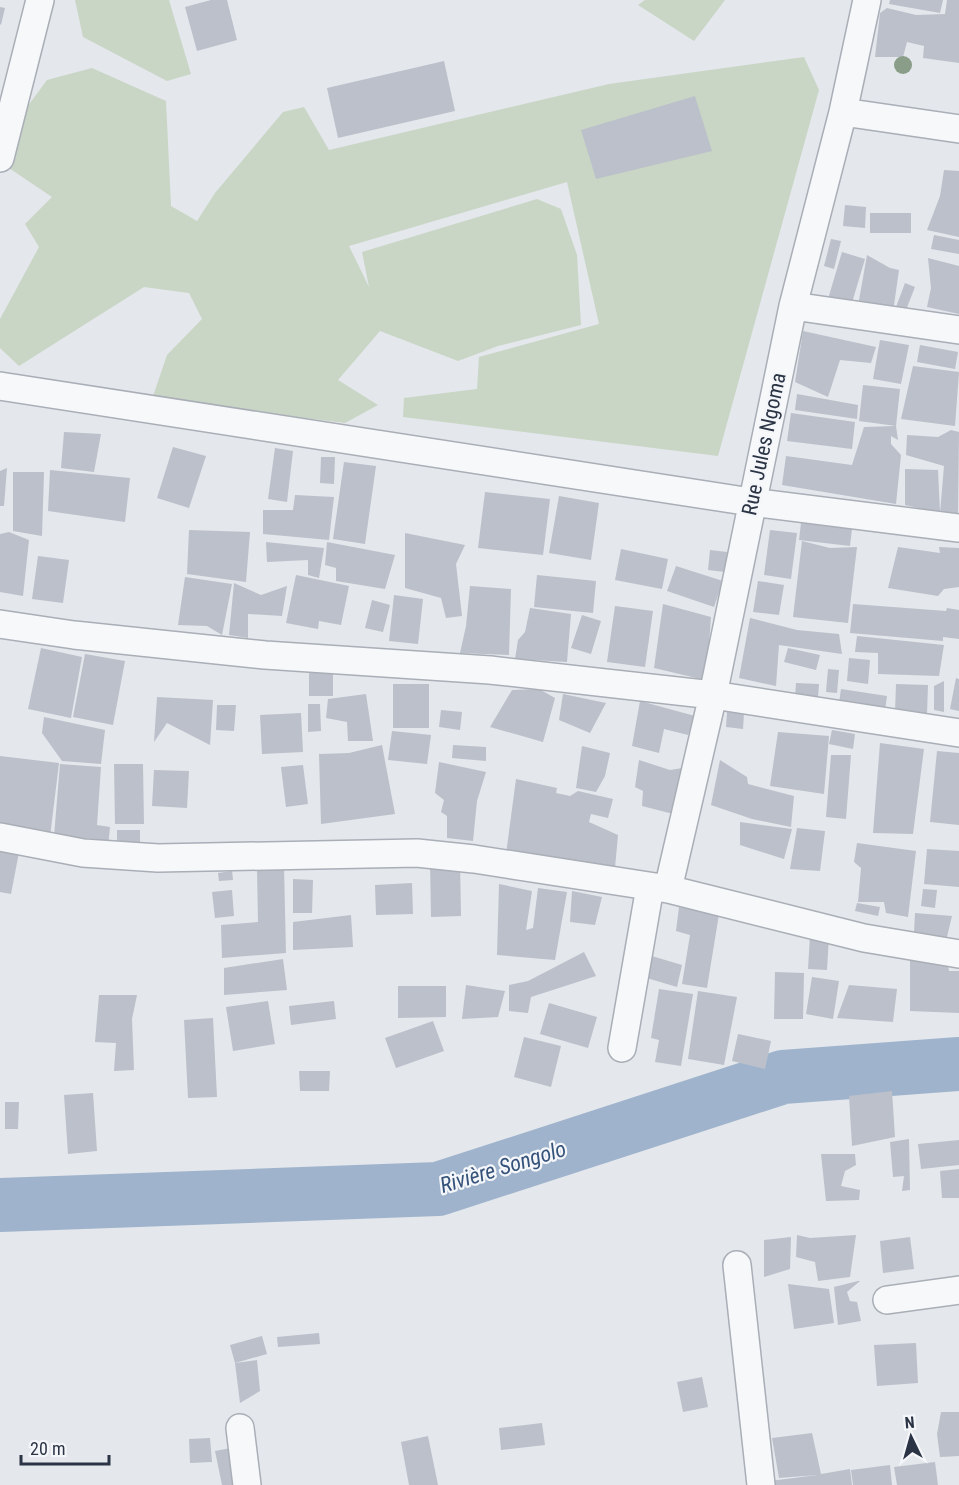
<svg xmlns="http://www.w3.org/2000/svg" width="959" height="1485" font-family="'Roboto Condensed',sans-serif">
<rect width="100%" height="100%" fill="#e4e7ec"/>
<path fill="#c9d6c5" d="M75,0H169L191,74L167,81L83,37Z
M645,0H725L694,41L638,5Z
M804,57L819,90L718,456L403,417L404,398L477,389L479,357L599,324L567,182L349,246L369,287L362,252L537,199L561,209L577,255L581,325L498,346L458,361L380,331L338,380L378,405L345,423L152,399L167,355L202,319L189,293L144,287L19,366L0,348V319L39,247L25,224L52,197L0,162L22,114L47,80L92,68L166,101L171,206L197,221L215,193L283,112L304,107L329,150L609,84Z"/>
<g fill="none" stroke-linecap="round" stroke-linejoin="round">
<path stroke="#9fb4cc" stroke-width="54" d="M0,1205L438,1189L783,1077L959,1064"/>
</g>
<path fill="#bbc0ca" d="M211,0H227L237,40L197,51L185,7Z
M890,0H943L940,13L889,4Z
M947,0H959V63L923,58L924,46L907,42L903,57H875L880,13L887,8L916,15L945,14Z
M0,7L5,8L1,25L0,24Z
M444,61L455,111L338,138L327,88Z
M695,96L712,151L596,179L581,130Z
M944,170L959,171V237L927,230L940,196Z
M845,205L866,207L865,228L843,226Z
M870,213H911V233H870Z
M934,235L959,240V254L931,249Z
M831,239L841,241L834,269L824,266Z
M842,252L865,259L851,306L828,299Z
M867,255L890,268L899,270L893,312L858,306Z
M928,258L959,266V314L927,307L931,288Z
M905,283L915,287L906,310L896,307Z
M803,331L876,347L871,363L840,360L828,397L795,382Z
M880,340L909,345L901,384L873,379Z
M920,345L958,352L955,369L917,362Z
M913,366L959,372L955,426L901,419Z
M863,385L900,389L896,426L898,440L891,436V444L901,455L896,504L782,485L786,456L852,465L864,427L896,426L859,421Z
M797,394L858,405L857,419L795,410Z
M791,413L855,422L852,449L787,441Z
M951,430L959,432L958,516L940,513L944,466L906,455L907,435L938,437Z
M64,432L101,434L94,472L61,468Z
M173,447L206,456L189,508L157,498Z
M275,448L293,451L287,502L268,499Z
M321,457H335L334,484L320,483Z
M344,462L376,466L365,544L333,539Z
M7,468L4,506H0V471Z
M905,469L938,470L940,513L905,505Z
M50,470L130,478L125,522L48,511Z
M13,472H44L42,536L13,531Z
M485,492L550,499L543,555L478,548Z
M295,495L334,497L329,540L263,534V510H293Z
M559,496L599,503L591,560L549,553Z
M801,523L852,529L850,546L799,540Z
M189,530L250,532L246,582L187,574Z
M770,530L797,533L791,579L764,575Z
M9,532L29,540L23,596L0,592V534Z
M405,533L465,545L456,564L462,616L446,618L441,598L405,588Z
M802,541L830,548L857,547L848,623L793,617Z
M266,542L324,548L319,578L308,575V560L267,562Z
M327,542L395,555L385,589L336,581V568L325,565Z
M898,547L940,553L939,547L959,548V587L944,589L938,596L888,588Z
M621,549L668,559L662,589L615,580Z
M710,550L727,552L725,572L708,570Z
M38,556L69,560L63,603L32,599Z
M676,566L723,581L714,607L667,591Z
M296,575L349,586L341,625L319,621L318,629L286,623Z
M537,575L596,581L593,613L534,607Z
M185,577L232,584L222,635L207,626L178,625Z
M758,581L784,585L779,615L753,612Z
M234,583L261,595L287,586L282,616L248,614V638L229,635Z
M470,586L511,589L509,655L460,653L466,626Z
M394,595L423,599L418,644L389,641Z
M372,600L390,605L383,632L365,628Z
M663,604L711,617L709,644L716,651L709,681L654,668Z
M853,604L946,611L947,608L959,610V639L943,637V641L850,633Z
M615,606L653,611L645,667L607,662Z
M530,608L571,614L567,662L515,659L518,640L525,632Z
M582,615L601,621L591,654L571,648Z
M750,618L797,630L839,634L842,654L779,645L776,686L739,678Z
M857,636L944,645L939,676L878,674V653L855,652Z
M41,648L82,657L71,718L28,709Z
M788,648L820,655L816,670L784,662Z
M85,654L125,661L113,725L73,717Z
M849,658L870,660L868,684L847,681Z
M309,669H333V696H309Z
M828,669L839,670L837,693L826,692Z
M956,678L959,679V711L950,709Z
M944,681V712L934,710V686Z
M796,683L819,684L818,698L795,697Z
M393,684H429V728H393Z
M896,684L928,685L927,714L895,713Z
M539,689L555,698L543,742L490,727L512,690Z
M841,689L887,696L885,710L839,703Z
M366,694L373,741H348L347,722L326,718L328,699Z
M563,694L606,703L590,733L559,720Z
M157,697L213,700L210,745L167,723L154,742Z
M640,701L695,716L688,735L664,729L659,753L632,746Z
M308,704H320L321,731L308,732Z
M217,705H236L234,731L216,730Z
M441,710L462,712L460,730L439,727Z
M727,712L744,713L743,729L726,727Z
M301,713L303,752L262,754L260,715Z
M44,717L105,730L101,764L62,761L42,733Z
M832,730L855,734L853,749L829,744Z
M392,731L431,735L427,764L388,760Z
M778,732L829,736L824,794L770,786Z
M880,743L924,749L913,834L873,833Z
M382,745L395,814L321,824L319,754L349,753Z
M453,745L486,747V761L452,758Z
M582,746L610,753L605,776L596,792L576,788Z
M937,751L959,753V825L930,822Z
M831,755H851L846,819L826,817Z
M0,756L59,763L50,837L0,831Z
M639,760L670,770L689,767L681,816L642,806L643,791L635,787Z
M720,760L747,777L748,784L794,796L791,827L752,819L711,805Z
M439,762L486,772L477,801L473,841L447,838V816L441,812L444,800L435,793Z
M60,764L101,767L97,825L110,827L108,847L95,846L96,839L54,836Z
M114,764H143L144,824H115Z
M303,765L308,804L286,807L281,767Z
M154,770L189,771L187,808L152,806Z
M516,779L557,788L556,793L570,796L578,791L613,799L608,818L591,814L589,822L618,835L615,868L506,854Z
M740,822L792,829L784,859L740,845Z
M797,828L825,831L820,871L790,869Z
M117,830H140V846L117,842Z
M0,843L20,847L11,894L0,892Z
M857,843L916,851L908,917L886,913L884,902H858L861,868L854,862Z
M927,849L959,851V887L924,884Z
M430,860H460L461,916L431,917Z
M284,867L286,953L222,958L221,925L258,922L257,868Z
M232,871L233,880L219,881L218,873Z
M293,879L313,880L312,913H293Z
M412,883L413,914L376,915L375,885Z
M499,884L532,891L526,930L533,928L538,888L567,892L555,960L497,955Z
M923,889L937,890L935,908L921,906Z
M232,890L234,916L215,918L212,892Z
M572,891L602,897L595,925L570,922Z
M857,903L880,907L878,916L855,911Z
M679,907L719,914L707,988L682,984L690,935L676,931Z
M915,913L952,916L946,941L914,933Z
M351,915L353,947L293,950V922Z
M810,935L829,936L827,970L808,969Z
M584,952L596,976L531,997L528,1013L509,1011V985L528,981Z
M645,954L682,965L677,987L640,976Z
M946,956L949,971H959V1013L910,1011V959Z
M283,959L287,990L224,995V968Z
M775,972L804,973L803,1019H774Z
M812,977L839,981L833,1019L806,1014Z
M466,985L505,991L498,1017L462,1019Z
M849,985L897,989L893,1022L837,1018Z
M398,986H446V1017L398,1018Z
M659,989L693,994L681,1066L655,1062L659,1040L651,1038Z
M698,991L737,997L724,1065L688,1059Z
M99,995H137L132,1019L134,1070L114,1071L116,1043L95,1042Z
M268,1001L275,1044L233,1051L226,1007Z
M334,1001L336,1019L291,1025L289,1006Z
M549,1003L597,1017L588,1048L540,1034Z
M213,1018L217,1097L188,1098L184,1020Z
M433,1021L444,1051L396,1068L385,1038Z
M738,1034L771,1041L765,1069L732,1061Z
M524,1037L561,1046L551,1087L514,1077Z
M299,1071H330L329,1091H300Z
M892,1091L895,1137L852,1146L849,1096Z
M93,1093L97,1151L68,1154L64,1095Z
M5,1102H19L18,1129H5Z
M909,1139L910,1190L902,1191L904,1176L893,1177L890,1142Z
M959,1140V1165L921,1169L918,1144Z
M821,1154H855L856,1165L845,1171L841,1186L860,1190L859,1200L826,1201Z
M959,1169V1198H942L940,1171Z
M797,1235L810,1238L856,1235L850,1277L818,1281L815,1262L796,1257Z
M791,1237L790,1269L764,1277V1240Z
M910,1237L914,1269L883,1273L880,1241Z
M858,1281H860L847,1292L850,1301L857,1302L861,1321L838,1325L834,1287Z
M788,1284L829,1289L834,1323L794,1329Z
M319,1333L320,1344L278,1347L277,1337Z
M262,1336L267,1354L235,1363L230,1345Z
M916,1343L918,1383L877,1386L874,1345Z
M257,1360L260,1391L240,1403L235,1363Z
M702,1377L708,1407L683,1412L677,1382Z
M941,1412H959V1456L940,1457L937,1434Z
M542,1423L545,1445L501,1450L499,1428Z
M812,1433L821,1474L850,1469L852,1485H771L770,1481L817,1475L779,1478L772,1438Z
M428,1436L438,1485H409L401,1442Z
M210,1438L212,1462L190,1463L189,1439Z
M236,1447L243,1485H222L215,1451Z
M935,1462L938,1485H897L894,1467Z
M890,1465L892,1485H853L851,1470Z"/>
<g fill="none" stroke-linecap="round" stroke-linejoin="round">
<g stroke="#a9aeb7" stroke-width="30">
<path id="street" d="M843,112L959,129
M0,158L40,0
M793,306L959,330
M0,386L751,502L959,528
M0,624L74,635L265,655L490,670L713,695L959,733
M0,837L83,853L158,858L417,853L474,859L668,889L864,938L959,954
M668,889L713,695L793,306L843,112L867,0
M622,1048L650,887
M737,1265L761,1485
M887,1300L959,1290
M240,1428L247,1485"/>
</g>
<use href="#street" stroke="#f7f8fa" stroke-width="27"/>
</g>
<circle fill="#899d89" cx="903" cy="65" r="9"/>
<g text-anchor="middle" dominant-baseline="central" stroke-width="4.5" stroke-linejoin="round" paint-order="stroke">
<g font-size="21" fill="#2b3445" stroke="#f4f6f9">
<text transform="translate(764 444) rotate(-78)">Rue Jules Ngoma</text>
</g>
<g font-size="22" font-style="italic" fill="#34527a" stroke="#f4f6f9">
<text transform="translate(503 1167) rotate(-17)">Rivière Songolo</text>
</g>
</g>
<g transform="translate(911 1437) rotate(355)" stroke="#f4f6f9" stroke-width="4.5" paint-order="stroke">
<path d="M0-4.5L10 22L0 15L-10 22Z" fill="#2b3445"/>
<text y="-9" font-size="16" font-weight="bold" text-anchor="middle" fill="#2b3445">N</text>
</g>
<path d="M21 1455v9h88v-9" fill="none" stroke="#2b3445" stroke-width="3"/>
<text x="30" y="1455" font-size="18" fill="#2b3445" stroke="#f4f6f9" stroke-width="4.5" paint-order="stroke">20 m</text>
</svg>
